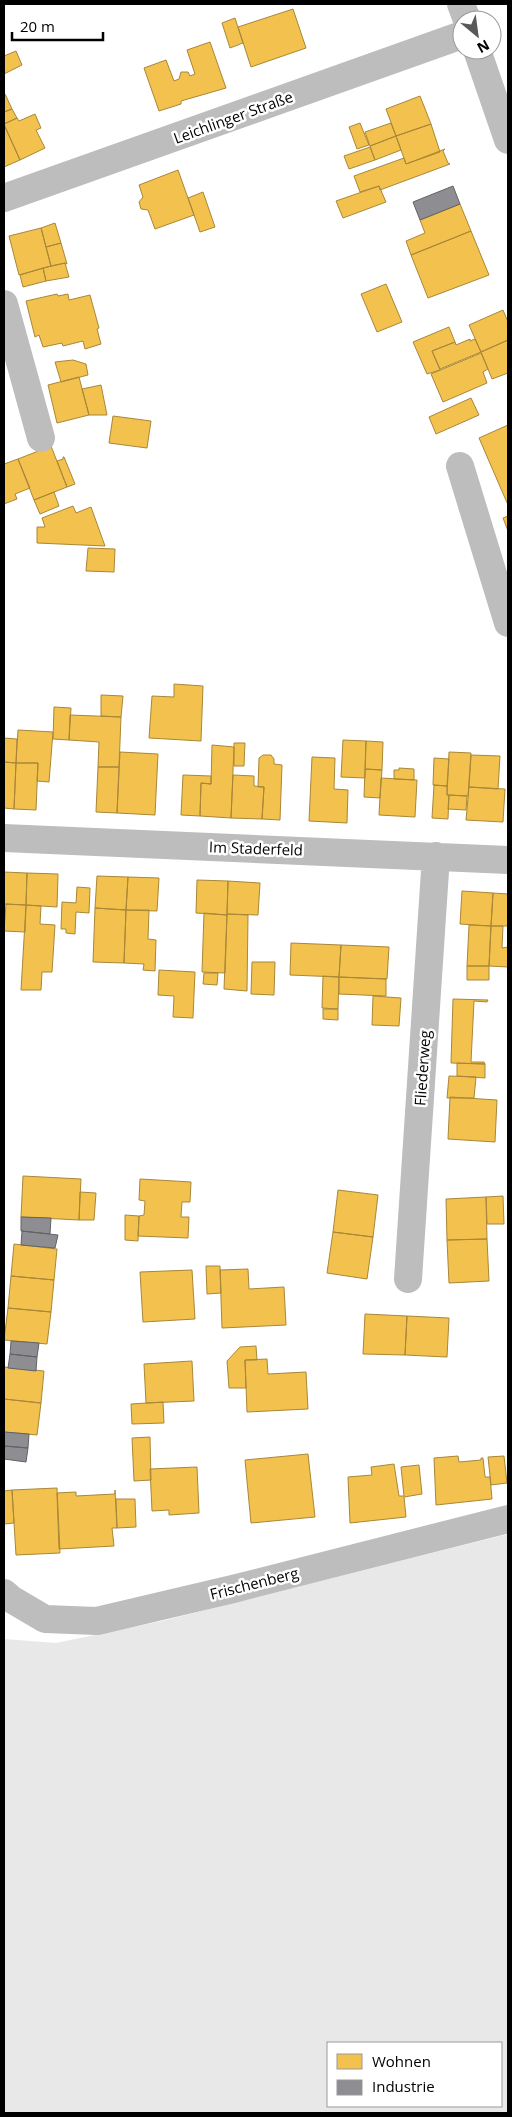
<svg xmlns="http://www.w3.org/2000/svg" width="512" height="2117" font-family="'Open Sans',sans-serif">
<rect width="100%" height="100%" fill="#fff"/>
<path fill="#e8e8e8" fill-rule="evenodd" d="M508,1534V2113H4V1639L56,1643L162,1621ZM328,2043H501V2106H328Z"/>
<path fill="#f2c14e" stroke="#a98737" d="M293,9L306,48L251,67L238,27Z
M235,18L243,43L230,48L222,23Z
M210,42L226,88L181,101V104L159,111L144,68L166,60L174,81L179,79L181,72H188L190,76L195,74L187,50Z
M16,51L22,65L4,74V56Z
M5,94L12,109L4,112V95Z
M420,96L431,124L396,136L386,109Z
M12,109L17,118L4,124V112Z
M35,114L41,128L36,130L45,148L20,160L4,124L17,118L19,121Z
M360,123L369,145L357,149L349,127Z
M391,123L396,136L370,146L365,132Z
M431,124L440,152L406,164L396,136Z
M4,125L20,160L4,167Z
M396,136L401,150L375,160L370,146Z
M370,147L375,160L349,169L344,156Z
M445,149L443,151L448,163L450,164L380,190L379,186L360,192L354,176L404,158L406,164Z
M178,170L194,215L155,229L148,210L141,209L139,202L143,197L139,185Z
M379,186L386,202L343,218L336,201Z
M203,192L215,227L200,232L188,198Z
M460,204L471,231L411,255L406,241L425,233L420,220Z
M55,223L61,243L46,247L41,228Z
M41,228L51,266L19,275L9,236Z
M471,231L489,275L428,298L411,255Z
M61,243L67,264L65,263L51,266L46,247Z
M65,263L69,277L46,281L43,268Z
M43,268L46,281L23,287L20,275Z
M386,284L402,322L377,332L361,294Z
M57,294L58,296L68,294L69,300L90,295L99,328L97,329L101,344L85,349L83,341L63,346L62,343L43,347L39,335L35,337L26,301Z
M503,310L508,322V340L481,352L469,325Z
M449,327L455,342L432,351L440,370L427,374L413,342Z
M470,339V341L475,339L481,352L440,369L432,351L455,342L456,345Z
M508,340V373L492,379L481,352Z
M481,353L488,369L483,372L487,383L443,402L431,374Z
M73,360L86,364L88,375L61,382L55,362Z
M79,377L89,415L57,423L48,385Z
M101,385L107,415H89L82,389Z
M471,398L479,415L436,434L429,417Z
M113,416L151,421L147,448L109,443Z
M508,425V505L479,438Z
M51,446L67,487L34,500L18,459Z
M63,457H64L75,484L67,487L57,461L63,459Z
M18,459L30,488L15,494L17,499L4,504V464Z
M54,492L59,506L40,514L34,500Z
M73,506L76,513L91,507L105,546L37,543V527H45L42,518Z
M508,516V531L503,518Z
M88,548L115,549L114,572L86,571Z
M174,684L203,686L201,741L149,738L152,696L174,697Z
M101,695L123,696L121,717L101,716Z
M54,707L71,708L69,740L53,739Z
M70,715L121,717L119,767H98L99,742L69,740Z
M18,730L53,732L49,782L37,781L38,763H16Z
M4,738L17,739L16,763L4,762Z
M343,740L366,741L365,778L341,777Z
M366,741L383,742L382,770L365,769Z
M234,743H245L244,766H234Z
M212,745L234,747L231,818L200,816L201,783L211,784Z
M120,752L158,754L155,815L117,813Z
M449,752L471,753L468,796L447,795Z
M263,755H271L274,759V764L282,765L280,820L262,819L264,787H258L259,758Z
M471,755L500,756L498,789L469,787Z
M312,757L335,758L334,789L348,790L347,823L309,821Z
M434,758L449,759L447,786L433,785Z
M4,762L16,763L14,809L4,808Z
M16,763H38L36,810L14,809Z
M98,767H119L117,813L96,812Z
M399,768L414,769V780L394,779V770H399Z
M365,769L382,770L380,798L364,797Z
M183,775L211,776V784L201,783L200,816L181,815Z
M233,775L254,776V786L264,787L262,819L231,818Z
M381,778L417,780L415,817L379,815Z
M434,785L447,786V795H449L448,819L432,818Z
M469,787L505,789L503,822L466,820Z
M449,795L467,796L466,810L448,809Z
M4,872L27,873L26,905L4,904Z
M27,873L58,874L57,907L26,905Z
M97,876L128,877L126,910L95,908Z
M128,877L159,878L157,911L126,910Z
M197,880L228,881L227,915L196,913Z
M228,881L260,883L258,915L227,914Z
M77,887L90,888L89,913L76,912L75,934L66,933V929H61L62,902L76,903Z
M462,891L493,893L491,926L460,924Z
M493,893L508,894V926H491Z
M6,904L26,905L25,932L4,931Z
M26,905L41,906L40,924L55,925L52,972H42L41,990H21Z
M95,908L126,910L124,963L93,962Z
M126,910H149L148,939L156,940L155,971L143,970L144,964L124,963Z
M204,913L227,915L225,973L202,972Z
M227,914L248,915L247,991L224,989Z
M469,925L491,926L489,966H467Z
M491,926H503L502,948L508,947V967L489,966Z
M291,943L341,945L339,977L290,975Z
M341,945L389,947L387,979L339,977Z
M252,962H275L274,995L251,994Z
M467,966H489V980H467Z
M159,970L195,972L193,1018L173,1017L174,996L158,995Z
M204,973H218L217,985L203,984Z
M323,976L339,977L338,1009L322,1008Z
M339,977L386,979V996L339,994Z
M373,996L401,998L399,1026L372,1025Z
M453,999L488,1000L487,1002L474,1001L471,1062H484L485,1064L451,1063Z
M323,1009H338V1020L323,1019Z
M457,1063L485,1064V1078L457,1076Z
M449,1076L476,1077L474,1098H447Z
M450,1097L497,1100L495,1142L448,1139Z
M23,1176L81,1179L79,1220L21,1217Z
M140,1179L191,1182L190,1202H182L181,1217H189L188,1238L138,1236L139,1216L144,1215L145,1201L139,1200Z
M338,1190L378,1195L373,1237L333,1232Z
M80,1192L96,1193L94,1220H79Z
M503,1196L504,1224H487L486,1197Z
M486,1197L487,1239L447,1240L446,1199Z
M125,1215L139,1216L138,1241L125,1240Z
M333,1232L373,1237L367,1279L327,1273Z
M487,1239L489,1281L449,1283L447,1240Z
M14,1244L57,1249L54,1280L11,1276Z
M206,1266H220L221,1293L207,1294Z
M248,1269L249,1289L284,1287L286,1325L222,1328L220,1270Z
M192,1270L195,1319L143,1322L140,1272Z
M11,1276L54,1280L51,1312L8,1308Z
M8,1308L51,1312L47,1344L4,1340Z
M365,1314L407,1316L405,1355L363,1354Z
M407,1316L449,1318L447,1357L405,1355Z
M256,1346L257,1360H245L246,1388H229L227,1361L240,1347Z
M267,1359L268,1374L306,1372L308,1409L247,1412L245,1360Z
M192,1361L194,1401L146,1403L144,1364Z
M4,1367L44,1371L41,1403L4,1399Z
M4,1399L41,1403L37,1435L4,1432Z
M163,1402L164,1423L132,1424L131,1404Z
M150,1437L151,1480L134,1481L132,1438Z
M308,1454L315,1517L251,1523L245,1460Z
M458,1456L459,1462L481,1460V1458H483L485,1477H490L492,1499L436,1505L434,1458Z
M504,1456L507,1483L491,1485L488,1457Z
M394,1464L399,1496H404L401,1467L419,1465L422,1494L404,1497L406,1517L350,1523L348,1477L372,1475L371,1467Z
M197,1467L199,1513L169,1515V1510L152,1511L150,1469Z
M57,1488L60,1553L16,1555L12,1490Z
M12,1490L14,1523L4,1524V1491Z
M115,1490L117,1528H112L114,1546L59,1549L57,1493L76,1492V1496L115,1494Z
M116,1499H135L136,1527L117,1528Z"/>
<path fill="#8d8d92" stroke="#636366" d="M453,186L460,204L420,220L413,202Z
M21,1217L51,1218L50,1234L21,1231Z
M22,1231L58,1235L55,1248L21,1245Z
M11,1341L39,1343L37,1357L10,1354Z
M10,1354L37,1357L36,1371L8,1368Z
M4,1432L29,1434L28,1448L4,1446Z
M4,1446L28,1448L26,1462L4,1459Z"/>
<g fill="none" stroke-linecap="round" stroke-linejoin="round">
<path stroke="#bdbdbd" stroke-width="28" d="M461,4L467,20
M477,50L508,140
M4,198L462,35
M4,304L41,438
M460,466L508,623
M4,838L508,860
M408,1279L436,856
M4,1593L11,1599L45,1619L97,1621L233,1589L508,1519"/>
</g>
<g text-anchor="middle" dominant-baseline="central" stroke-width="5" stroke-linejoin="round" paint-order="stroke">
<g font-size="15" fill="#000" stroke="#fff">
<text transform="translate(233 117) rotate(-20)">Leichlinger Straße</text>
<text transform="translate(256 848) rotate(2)">Im Staderfeld</text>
<text transform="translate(422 1068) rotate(-86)">Fliederweg</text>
<text transform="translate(254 1583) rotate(-14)">Frischenberg</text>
</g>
</g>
<rect width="512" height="2117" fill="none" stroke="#000000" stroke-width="10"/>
<rect x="327" y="2042" width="175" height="65" fill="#ffffff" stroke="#999999"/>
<rect x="337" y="2054" width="25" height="15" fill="#f2c14e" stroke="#999999"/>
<text x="372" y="2067" font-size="15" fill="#000000">Wohnen</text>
<rect x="337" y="2080" width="25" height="15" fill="#8d8d92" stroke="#999999"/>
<text x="372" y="2092" font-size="15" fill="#000000">Industrie</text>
<g transform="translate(477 35) rotate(151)"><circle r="24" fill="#ffffff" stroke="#999999"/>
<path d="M0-4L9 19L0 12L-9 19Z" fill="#595959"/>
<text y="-8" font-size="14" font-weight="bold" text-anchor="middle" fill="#000000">N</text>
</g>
<path d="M12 32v8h91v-8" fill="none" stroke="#000000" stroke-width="2.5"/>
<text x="20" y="32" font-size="15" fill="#000000" stroke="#ffffff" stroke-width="4" paint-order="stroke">20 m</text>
</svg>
